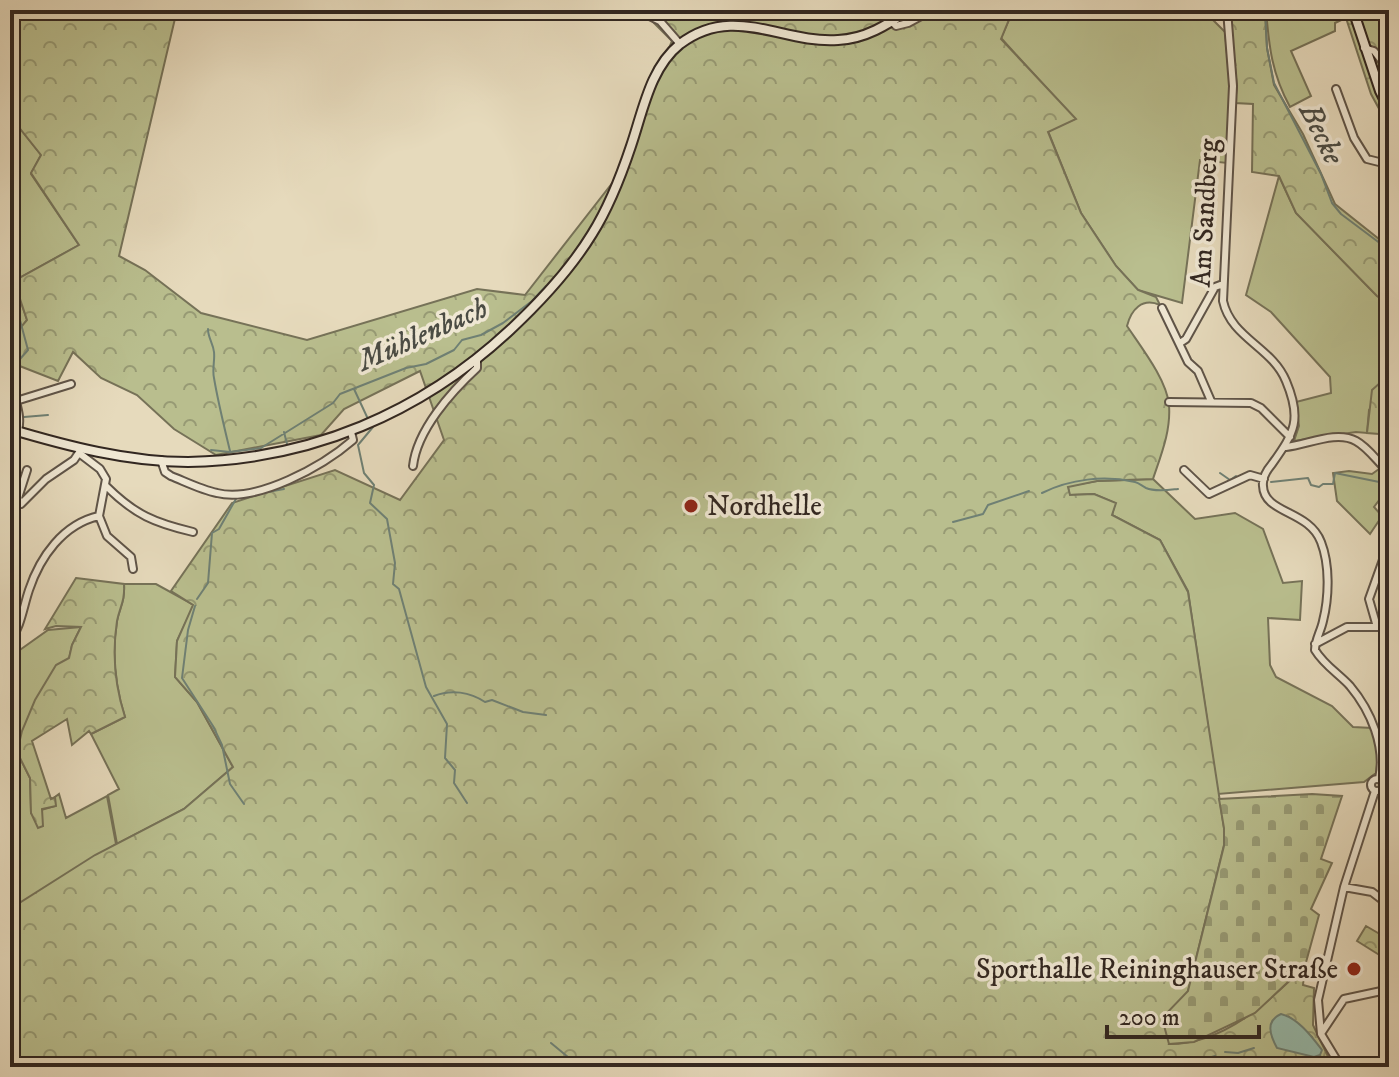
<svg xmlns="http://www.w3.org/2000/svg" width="1399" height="1077" font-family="'IM FELL DW Pica',serif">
<defs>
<pattern id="forest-crowns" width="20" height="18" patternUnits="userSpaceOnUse" patternTransform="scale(2)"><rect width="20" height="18" fill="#b9be8e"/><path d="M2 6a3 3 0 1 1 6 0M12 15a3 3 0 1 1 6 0" fill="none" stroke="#979a74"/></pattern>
<pattern id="cemetery-stones" width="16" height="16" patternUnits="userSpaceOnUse" patternTransform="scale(2)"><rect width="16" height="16" fill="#b9be8e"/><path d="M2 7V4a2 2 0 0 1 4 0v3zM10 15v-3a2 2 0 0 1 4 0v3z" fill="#979a74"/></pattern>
</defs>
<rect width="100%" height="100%" fill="#e6dabc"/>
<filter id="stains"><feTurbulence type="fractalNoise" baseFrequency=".0025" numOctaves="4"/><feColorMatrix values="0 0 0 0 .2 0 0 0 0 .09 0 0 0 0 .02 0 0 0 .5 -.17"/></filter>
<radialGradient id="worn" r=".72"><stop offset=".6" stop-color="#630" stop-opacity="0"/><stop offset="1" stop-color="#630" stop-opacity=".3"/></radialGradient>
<path fill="#b9be8e" stroke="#767258" stroke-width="2" d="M1013,10H1203L1225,32L1230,87L1227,163L1200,160L1182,303L1138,290L1116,266L1081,213L1048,131L1075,119L1001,38Z
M1266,10H1348L1350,16L1335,23V31L1291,51L1311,96L1290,107C1272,74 1269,47 1266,10Z
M10,116L41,155L31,174L79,245L14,281L27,320L11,341Z
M1279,176L1296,213L1377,296L1389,303V388L1369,410L1367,433L1356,432L1294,441L1299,426L1296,402L1331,393L1330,377L1271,312L1246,295Z
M1379,469L1389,479V487L1374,507L1382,516L1370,534L1337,501L1333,473L1349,471L1372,474Z
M1153,479L1195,519L1235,513L1263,529L1283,583L1302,581L1300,620L1268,618L1270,665L1276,677L1332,706L1353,727L1372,728L1378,757L1376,773L1364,782L1218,794L1188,591L1160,540L1112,515L1115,503L1094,494L1069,495L1068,486L1097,481Z
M124,584H156L194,605L177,641L175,677L197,702L233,767L184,809L117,844L108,795L119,789L91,734L125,717C115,686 112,653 117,621C120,606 125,602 124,584Z
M81,627L72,645L69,659L17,752L30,778L31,813L55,806V797L59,794L66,818L107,796L116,844L11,909L18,927L10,932V657L48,630Z"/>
<path fill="url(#forest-crowns)" stroke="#767258" stroke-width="2" fill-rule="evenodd" d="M10,10H177L119,256L145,270L201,313L307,340L477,289L525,295L613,182L672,41L641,10H1013L1001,39L1076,119L1048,132L1081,213L1116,266L1138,290L1156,297L1160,305C1142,297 1131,310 1127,326C1141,347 1167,380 1169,405C1171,431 1161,455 1153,479L1097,481L1068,487L1070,495L1094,494L1116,503L1112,515L1160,540L1188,592L1224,828V845L1188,991L1169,1044C1225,1044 1268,1002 1305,966L1303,985L1314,988L1313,1025L1333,1067H1307L1269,1061L1262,1067H10V932L17,927L10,909L95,855L184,809L233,767L197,702L175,677L177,641L193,605L171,591L232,503L335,470L400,500L444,440L420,371L344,409L321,435L216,455L174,429L137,395L101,378L73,352L58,381L17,365L15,381L10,386V340L27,320L14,281L79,245L31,173L41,155L10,116ZM1288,1016L1312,1037L1320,1055L1314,1057Z
M1229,10H1265L1267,48L1274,85L1303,134L1335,204L1389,247V303L1377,296L1296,213L1279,176L1252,172L1253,104L1235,103L1237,87Z
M1357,10H1389V99L1384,90Z
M1350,16L1378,93L1389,114V127L1371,94L1346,18Z
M1381,382L1389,388V428L1379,434L1367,433L1372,390Z
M76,578L124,584C125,602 120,606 117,621C112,653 115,686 125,717L91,734L89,731L72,745L67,719L32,741L51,799L55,797L56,806L42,809L43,826L38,828L31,813L30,778L17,752L22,731L35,700L56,665L69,658L72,645L81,627L56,626L45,629Z
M1389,924V961L1357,941L1366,926L1385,937Z"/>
<path fill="url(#cemetery-stones)" stroke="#767258" stroke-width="2" d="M1312,794L1342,796L1321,859L1332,863L1311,909L1319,915L1305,966L1255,1013L1194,1042L1169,1044L1162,1018L1188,991L1224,846V828L1219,799Z"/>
<path fill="#97bbac" stroke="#6f8074" stroke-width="2" d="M1281,1014C1298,1018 1312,1037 1322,1050L1320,1055L1314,1057L1277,1048C1270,1035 1265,1021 1281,1014Z
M1215,1056L1219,1067H1180V1066Z"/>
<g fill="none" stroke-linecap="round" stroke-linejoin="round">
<path stroke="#6f8074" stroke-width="2" d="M1265,10L1267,48L1274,83L1321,174L1332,203L1341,214L1389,250
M10,283L28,350L20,359L17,373
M208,329C208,338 213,343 214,352C215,361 212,369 214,378C218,402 224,426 230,451
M354,389L368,419
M24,417L48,415
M373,427L358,445L364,473L374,485L370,503L387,519L395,563L393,584L399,589L426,687L447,724L445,758L455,770L454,783L467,803
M284,432L287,444
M211,450L230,452L261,448L333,403L340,394L406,368L426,364L454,350L462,340L481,335L503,323L532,301L546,286
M1220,473L1230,480L1236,476
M1271,482L1308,478L1311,485L1319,487L1323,484H1333L1335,473L1389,484
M1042,493C1070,479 1104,475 1135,482C1139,483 1142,486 1146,488C1155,492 1168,490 1178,489
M251,495L284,489
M953,522L983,514L988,505L1029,491
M197,599L208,583L212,533L219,529L237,497
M195,606L188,630L182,678L213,726L222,745L230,784L244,804
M434,696C451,689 470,692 485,702L492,700L523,712L546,715
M551,1043L580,1067
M1225,1052L1238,1053L1254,1048"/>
<g stroke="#5f5448" stroke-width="10">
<path id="street" d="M637,10L660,21L680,44
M1227,10L1233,86L1223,301C1231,338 1272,347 1286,381C1302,419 1295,432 1272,464C1267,470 1262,478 1263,486C1264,514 1309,510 1321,542C1330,565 1329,597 1323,621C1321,631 1315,640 1315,650C1324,665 1339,674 1350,686C1371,711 1386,747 1379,779
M891,21L896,26L908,23L932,10
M1364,48L1374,51L1389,70
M1336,89L1354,138L1367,159L1383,163L1389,160
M10,303C17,332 10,358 13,387C15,403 22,415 18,431
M1162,308L1188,362L1198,371L1211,401
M1180,343L1186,339L1215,287L1223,284
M16,401L71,384
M1169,402L1251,403L1261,408L1290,437
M1286,447C1307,445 1336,430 1356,441C1369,448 1378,463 1389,472
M161,460L165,472L171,476C186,482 202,490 217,493C257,503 323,466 353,440L351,432
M413,466C417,430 451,392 477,368V360
M1184,470L1209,494L1250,475L1264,479
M106,486C135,515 155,523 193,532
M21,504L46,479L74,460L80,451
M21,504L18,498L27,470
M99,516L107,536L131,557L133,569
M1377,627L1369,599L1389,543
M10,642C21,626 23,608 29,590C40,557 63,524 99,516L106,479L100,469L79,453
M1315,644L1347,627H1377L1389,624
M1371 785a6 6 0 1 1 12 0a6 6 0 1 1-12 0Z
M1380,780L1389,768
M1387,787L1389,809
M1344,887L1372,892L1389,905
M1322,1032L1344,999L1386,990
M1297,1067L1298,1066
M1341,1067L1321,1034L1318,1000L1344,887L1375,791"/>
</g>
<g stroke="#322721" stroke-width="12">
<path id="secondary" d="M1353,10L1380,91L1389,109
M10,429C67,446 128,462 188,462C310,460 421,413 510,330C540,302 570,270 592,234C609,207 621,176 631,146C643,111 650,68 680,44C734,3 781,44 838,40C865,39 887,25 909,10"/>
</g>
<use href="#street" stroke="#efe7d3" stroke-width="6"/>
<use href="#secondary" stroke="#efe7d3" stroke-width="8"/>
</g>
<g fill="#8f2418" stroke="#efe7d3" stroke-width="3">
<circle cx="691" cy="506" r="8"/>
<circle cx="1354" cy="969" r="8"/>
</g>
<g text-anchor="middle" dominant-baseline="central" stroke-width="7" stroke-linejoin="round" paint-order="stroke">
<g font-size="28" fill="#322721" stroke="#efe7d3">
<text transform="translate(1205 213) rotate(-87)">Am Sandberg</text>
</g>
<g font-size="28" fill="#322721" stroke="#efe7d3" text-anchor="start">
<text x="707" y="506">Nordhelle</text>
<text x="1338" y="969" text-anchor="end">Sporthalle Reininghauser Straße</text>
</g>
<g font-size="30" font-style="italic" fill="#4b4c44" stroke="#efe7d3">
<text transform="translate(1321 134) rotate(64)">Becke</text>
<text transform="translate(423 335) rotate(-24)">Mühlenbach</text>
</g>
</g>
<rect width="1399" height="1077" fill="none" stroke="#e6dabc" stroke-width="40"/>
<rect x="12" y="12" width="1375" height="1053" fill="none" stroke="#322721" stroke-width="4"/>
<rect x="20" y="20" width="1359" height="1037" fill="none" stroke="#322721" stroke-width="2"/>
<path d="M1107 1025v12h152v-12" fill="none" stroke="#322721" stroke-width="4"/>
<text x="1119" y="1025" font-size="24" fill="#322721" stroke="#efe7d3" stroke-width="6" paint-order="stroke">200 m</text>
<rect width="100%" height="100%" filter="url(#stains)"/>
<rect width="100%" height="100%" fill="url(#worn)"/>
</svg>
